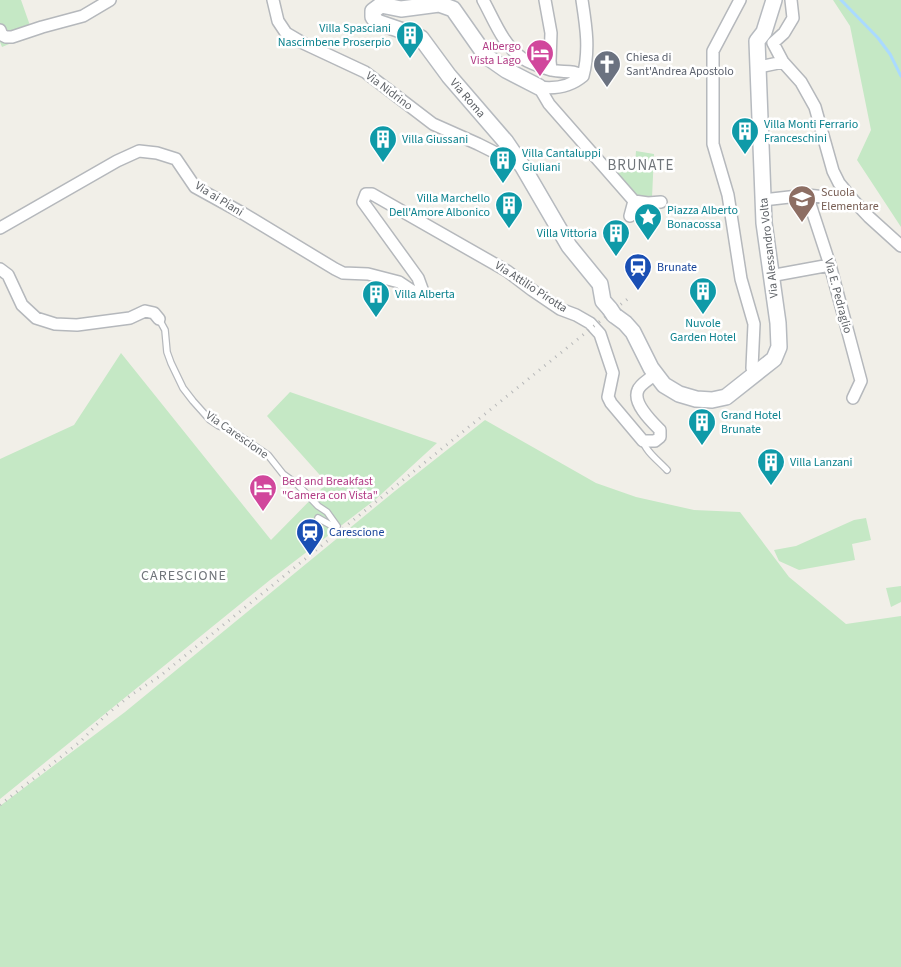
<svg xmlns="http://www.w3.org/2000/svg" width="901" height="967" font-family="'Source Sans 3',sans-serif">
<rect width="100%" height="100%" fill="#f1efe8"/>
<path fill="#c5e8c5" d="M0,0H21L33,34L2,47L0,42Z
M833,0H901V227L857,160L871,130L850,26Z
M636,151L654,154L652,198C630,197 623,186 609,171L627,170L635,164Z
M121,353L271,540L327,483L267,416L290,392L437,443L376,499L270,580L0,799V459L74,425Z
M485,420L596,483L636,497L694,510L740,512L789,577L846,624L901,616V967H0V806L125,712L395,491Z
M866,518L871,540L852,544L855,560L799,570L779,561L774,550L796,546L854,520Z
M901,586V602L891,607L886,588Z"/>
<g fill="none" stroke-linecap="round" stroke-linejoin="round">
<path stroke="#aadaff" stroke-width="3" d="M841,0L878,38L890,54L901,76"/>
<g stroke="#b5b8bc" stroke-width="8">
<path id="lane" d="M159,319L165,330L167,352L171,363L183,388L193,401L210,420L219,426L231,430L268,455L283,474L297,484L318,506L327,512L337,526L334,527L318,518
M643,441C645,451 660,462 667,470"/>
</g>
<g stroke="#b5b8bc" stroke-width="14">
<path id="street" d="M273,0L278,21L286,33L303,43L365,72L433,124L478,144L522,166
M483,0C494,20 503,45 522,58C531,64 541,67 551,70
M545,0L551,33L550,61L551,70C563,73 572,69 583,76
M740,0L713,51V144L728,195L741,279L754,324L752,368L755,374
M791,0L793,18L784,33L773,43L783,62L801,82L815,107L833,171L839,183L853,200L869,217L901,246
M0,30L2,35L6,37H12L42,27L83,16L110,0
M759,67L783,62
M539,87L549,104L634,201L648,203L661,202
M539,87C554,89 570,87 583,76C590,50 586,26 582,0
M807,195L830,265L861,381L853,398
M763,200L807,195L853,200
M630,216L634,201
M0,228L117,161L139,151L157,153L176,159L195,187L244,214L335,269L343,273L368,274L399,282L414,292L419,291L422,289L418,278L363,202L366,194H372L507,271L532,290L560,309L576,315L590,323L600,334L613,373L608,397L611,403L643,441H655L660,437V430C652,422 632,403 638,390C640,384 650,379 655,374
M0,269L8,275L22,305L36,318L55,324L77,325L130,318L145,311L154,313L159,319
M770,276L830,265"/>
</g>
<g stroke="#b6babf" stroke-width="18">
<g id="secondary">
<path id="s1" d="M539,87L506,70L486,56L453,9L439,4L401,9L381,5L373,11V17L377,22L412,34L421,38L449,76L506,142L523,167L569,246L600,284L603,301L610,309"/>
<path d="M614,315L625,323L633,332L651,368L664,385L679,394L696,399L712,400L726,397L774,359L779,347L778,323L764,223L757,41L764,32L774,0"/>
</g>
</g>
<use href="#lane" stroke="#fff" stroke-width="5.5"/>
<use href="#street" stroke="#fff" stroke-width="11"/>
<use href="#secondary" stroke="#fff" stroke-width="15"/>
<path stroke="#b6b7b8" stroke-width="3" stroke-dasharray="1 6" stroke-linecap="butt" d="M0,805L81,741L106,715L131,695L160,676L630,297"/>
<g stroke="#b6babf" stroke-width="18" stroke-linecap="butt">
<path id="secondary-bridge" d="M610,309L614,315"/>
</g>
<use href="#secondary-bridge" stroke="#fff" stroke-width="15"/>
</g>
<defs>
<g id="building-pin" transform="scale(1.4375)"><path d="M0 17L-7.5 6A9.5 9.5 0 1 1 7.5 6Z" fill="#0f9aa8" stroke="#fff"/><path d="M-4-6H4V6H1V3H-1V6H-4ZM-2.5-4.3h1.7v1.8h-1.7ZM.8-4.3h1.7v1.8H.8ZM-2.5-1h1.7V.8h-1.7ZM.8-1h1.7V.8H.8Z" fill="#fff"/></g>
<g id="hotel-pin" transform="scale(1.4375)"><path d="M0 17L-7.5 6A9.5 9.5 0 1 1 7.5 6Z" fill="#d1479c" stroke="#fff"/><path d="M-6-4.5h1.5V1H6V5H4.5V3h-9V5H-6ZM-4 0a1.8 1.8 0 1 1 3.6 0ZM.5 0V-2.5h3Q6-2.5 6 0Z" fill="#fff"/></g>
<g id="church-pin" transform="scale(1.4375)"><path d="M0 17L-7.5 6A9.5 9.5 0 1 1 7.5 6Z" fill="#6b7280" stroke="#fff"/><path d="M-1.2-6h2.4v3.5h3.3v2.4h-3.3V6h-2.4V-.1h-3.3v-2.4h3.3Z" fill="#fff"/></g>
<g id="school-pin" transform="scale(1.4375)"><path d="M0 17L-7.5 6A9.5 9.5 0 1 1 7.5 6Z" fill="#8d6e63" stroke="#fff"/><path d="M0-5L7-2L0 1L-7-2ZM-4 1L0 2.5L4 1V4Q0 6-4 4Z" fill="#fff"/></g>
<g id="sight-pin" transform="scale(1.4375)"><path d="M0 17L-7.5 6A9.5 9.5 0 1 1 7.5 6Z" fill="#0f9aa8" stroke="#fff"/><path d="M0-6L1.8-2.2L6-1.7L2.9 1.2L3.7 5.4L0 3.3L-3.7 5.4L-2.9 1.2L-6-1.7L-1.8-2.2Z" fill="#fff"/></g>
<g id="station-pin" transform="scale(1.4375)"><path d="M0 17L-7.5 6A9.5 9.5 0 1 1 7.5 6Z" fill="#1a4fb4" stroke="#fff"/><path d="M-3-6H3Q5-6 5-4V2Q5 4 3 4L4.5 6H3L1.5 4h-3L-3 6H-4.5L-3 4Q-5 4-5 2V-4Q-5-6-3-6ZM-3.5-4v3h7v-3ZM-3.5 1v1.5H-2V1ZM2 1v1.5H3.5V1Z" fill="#fff"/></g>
</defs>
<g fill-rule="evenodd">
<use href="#building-pin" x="410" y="35"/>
<use href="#hotel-pin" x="540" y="53"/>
<use href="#church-pin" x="607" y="64"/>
<use href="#building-pin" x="745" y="131"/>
<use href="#building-pin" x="383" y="139"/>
<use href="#building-pin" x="503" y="160"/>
<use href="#school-pin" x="802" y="199"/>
<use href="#building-pin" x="509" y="205"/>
<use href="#sight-pin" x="648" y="217"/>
<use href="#building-pin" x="616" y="233"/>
<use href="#station-pin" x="638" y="267"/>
<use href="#building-pin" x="703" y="291"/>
<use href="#building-pin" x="376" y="294"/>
<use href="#building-pin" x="702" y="422"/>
<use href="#building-pin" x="771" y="462"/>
<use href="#hotel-pin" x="263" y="488"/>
<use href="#station-pin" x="310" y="532"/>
</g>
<g text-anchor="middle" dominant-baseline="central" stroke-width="5" stroke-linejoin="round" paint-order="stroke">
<g font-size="12" fill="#0d838f" stroke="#fff" text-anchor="start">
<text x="391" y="28" text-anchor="end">Villa Spasciani<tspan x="391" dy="14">Nascimbene Proserpio</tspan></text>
<text x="764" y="124">Villa Monti Ferrario<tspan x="764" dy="14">Franceschini</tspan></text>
<text x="402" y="139">Villa Giussani</text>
<text x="522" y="153">Villa Cantaluppi<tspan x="522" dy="14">Giuliani</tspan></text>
<text x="490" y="198" text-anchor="end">Villa Marchello<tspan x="490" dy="14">Dell'Amore Albonico</tspan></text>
<text x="667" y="210">Piazza Alberto<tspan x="667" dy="14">Bonacossa</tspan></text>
<text x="597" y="233" text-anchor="end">Villa Vittoria</text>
<text x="395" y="294">Villa Alberta</text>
<text x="703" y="323" text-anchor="middle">Nuvole<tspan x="703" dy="14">Garden Hotel</tspan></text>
<text x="721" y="415">Grand Hotel<tspan x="721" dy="14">Brunate</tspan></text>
<text x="790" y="462">Villa Lanzani</text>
</g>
<g font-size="12" fill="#b23c85" stroke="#fff" text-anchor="end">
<text x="521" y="46">Albergo<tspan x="521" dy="14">Vista Lago</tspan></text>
<text x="282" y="481" text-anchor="start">Bed and Breakfast<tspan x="282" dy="14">"Camera con Vista"</tspan></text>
</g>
<g font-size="12" fill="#5b616d" stroke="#fff" text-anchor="start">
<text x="626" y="57">Chiesa di<tspan x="626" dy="14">Sant'Andrea Apostolo</tspan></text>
</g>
<g font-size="12" fill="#5f6368" stroke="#fff">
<text transform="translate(389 91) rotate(37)">Via Nidrino</text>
<text stroke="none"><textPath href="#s1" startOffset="338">Via Roma</textPath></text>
<text transform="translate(219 199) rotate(32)">Via ai Piani</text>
<text transform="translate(769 248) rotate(-96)">Via Alessandro Volta</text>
<text transform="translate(531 287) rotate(33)">Via Attilio Pirotta</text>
<text transform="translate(838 296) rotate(75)">Via E. Pedraglio</text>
<text transform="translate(237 435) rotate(35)">Via Carescione</text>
</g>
<g font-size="12" fill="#785e54" stroke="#fff" text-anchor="start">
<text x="821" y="192">Scuola<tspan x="821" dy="14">Elementare</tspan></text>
</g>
<g font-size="12" fill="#164399" stroke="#fff" text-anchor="start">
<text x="657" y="267">Brunate</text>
<text x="329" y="532">Carescione</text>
</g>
<g font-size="14" letter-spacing="1" fill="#70757a" stroke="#fff">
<text x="184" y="576">CARESCIONE</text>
</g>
<g font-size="15" letter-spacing="1" fill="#70757a" stroke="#fff">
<text x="641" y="165">BRUNATE</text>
</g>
</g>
</svg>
